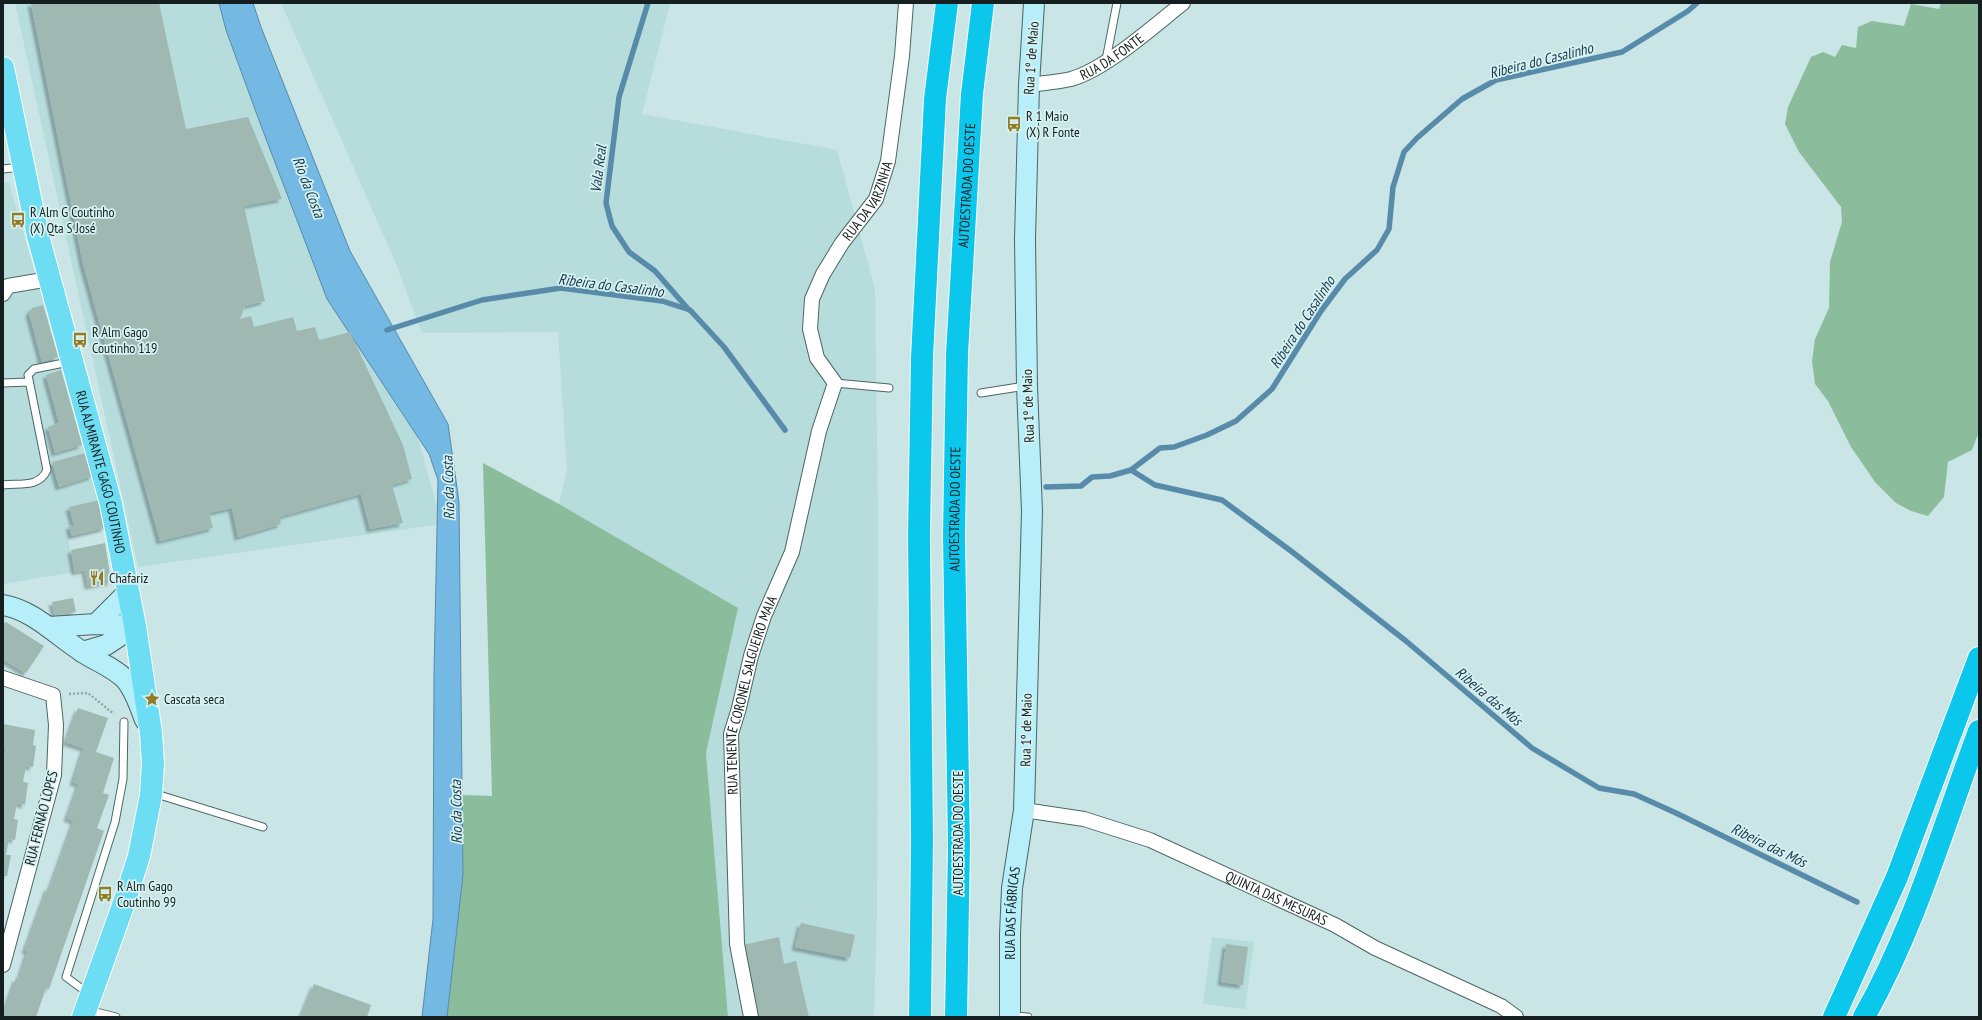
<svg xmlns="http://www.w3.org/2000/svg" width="1982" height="1020" font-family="'PT Sans Narrow',sans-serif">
<defs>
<filter id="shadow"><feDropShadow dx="-3.5" dy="3.5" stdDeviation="1" flood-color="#0004"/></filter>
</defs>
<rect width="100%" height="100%" fill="#c9e5e5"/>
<path fill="#b6dcdc" d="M15,3H231L406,396L442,524L138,567Z
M281,3H670L642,114L837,150L875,289L878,517L877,911L874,1017H728L706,753L738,608L559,504L567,470L558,332L422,333L395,261Z
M3,182L9,183L63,370L89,449L109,528L68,538L74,572L3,584Z
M1212,937L1254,942L1245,1009L1203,1004Z"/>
<path fill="#8bbd9c" d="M1941,3H1979V432L1972,450L1948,462L1944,497L1928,516L1911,511L1896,503L1875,482L1851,447L1828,401L1815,384L1812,361L1815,339L1829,308L1830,262L1842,222L1841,207L1799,152L1785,124L1788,107L1811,57L1823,52L1835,57L1842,45L1856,48L1858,27L1872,21L1904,26L1911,4L1939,9Z
M483,463L559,504L738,608L706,753L728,1017H447L463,875L462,795L492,796Z"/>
<path fill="#74b8e4" stroke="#588aa9" d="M219,3H253L261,27L350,251L448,424L459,502L463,875L447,1017H422L433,919L434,674L438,480L429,454L327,299L260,123L226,30Z"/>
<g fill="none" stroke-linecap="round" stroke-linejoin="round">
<path stroke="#588aa9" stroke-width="5.5" d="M648,3L619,97L606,203L612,226L629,252L655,271L689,310
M387,330L482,300L561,288L662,301L690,310L724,347L785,430
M1131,470L1155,485L1222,500L1291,551L1406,641L1532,748L1599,788L1634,794L1676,813L1857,902
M1046,487L1081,486L1092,477L1110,476L1131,470L1160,448L1174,447L1207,435L1236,421L1272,389L1321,311L1345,279L1377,250L1389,229L1393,187L1404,152L1417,138L1462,99L1496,80L1622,52L1688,11L1697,3"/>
</g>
<path fill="#9fb8b1" filter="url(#shadow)" d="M31,3H159L186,129L248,117L282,199L244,206L265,301L245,306L240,319L251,316L254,327L293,317L297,331L315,327L319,340L350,332L403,445L412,479L392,485L403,523L370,529L361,494L279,517L281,524L238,537L232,508L209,513L213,528L160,541L83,264Z
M43,305L58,357L42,362L29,313L32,308Z
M61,370L82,445L55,453L48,427L59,423L46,375Z
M86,453L93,476L59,487L52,462Z
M100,500L105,528L72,536L69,526L74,525L69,507Z
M105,543L111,582L88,586L85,570L75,572L71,550Z
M73,598L76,612L55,616L52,602Z
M6,622L44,646L26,673L3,659V624Z
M78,708L108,718L96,752L114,758L103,793L109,795L97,828L104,831L49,989L46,988L36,1017H3L16,978L19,979L28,951L25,950L48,887L50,888L74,821L67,818L79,784L73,782L84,748L66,742Z
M3,724L35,730L33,745L36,746L33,767L26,766L23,782L28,783L25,805L17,803L14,819L18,820L15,840L9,839L6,855H11L7,876H3V762L6,749H3Z
M801,923L855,935L850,958L795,947Z
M779,937L784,964L796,961L809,1017H758L743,945Z
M1226,944L1248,947L1243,985L1221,982Z
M314,984L371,1005L367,1017H301Z"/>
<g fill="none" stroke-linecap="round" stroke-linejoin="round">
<g stroke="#4c6565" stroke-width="9">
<path id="lane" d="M1106,60L1117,3
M3,169L21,167
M3,383L28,382
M835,383L889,388
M981,393L1025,386
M3,485C20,483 39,488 47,470L28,375L34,369L69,362
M153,793L263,827
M89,994L66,977L115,822L123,779L124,722
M88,1010L116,1017
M1010,1016L1028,1017"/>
</g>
<g stroke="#4c6565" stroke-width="16">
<g id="street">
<path id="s1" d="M1029,85C1043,83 1058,82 1071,79C1105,70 1155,25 1183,3"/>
<path d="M3,294L8,286L49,279"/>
<path d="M3,678L53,695L56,725L54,775L3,965"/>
<path id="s2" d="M1024,810L1084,819L1150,840L1335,925L1375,948L1501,1006L1516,1017"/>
<path id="s3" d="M751,1017L737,944L731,734L739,708L751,656L764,616L792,552L819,431L835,383L817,358L810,329L812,299L823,274L842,243L876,199L888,161L902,56L906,3"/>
</g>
</g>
<g stroke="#4c6565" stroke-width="22">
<g id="secondary">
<path d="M3,605C33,610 56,635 81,651C95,661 112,666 125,679C135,690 140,707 145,720"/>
<path d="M96,624L128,592"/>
<path d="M49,627L96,624L135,626"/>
<path d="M82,652L106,645L135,626"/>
<path id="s4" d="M1010,1017V934L1012,888L1024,810L1032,511L1027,386L1025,239L1029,85L1034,3"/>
</g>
</g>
<g stroke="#fff" stroke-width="24">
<g id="primary">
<path id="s5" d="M3,68L38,236L111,504L135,626L151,733L153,763L151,795L139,856L125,900L83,1017"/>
</g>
</g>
<g stroke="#fff" stroke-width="24">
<g id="highway">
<path d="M920,1017L922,839L919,536L922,358L935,99L947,3"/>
<path id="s6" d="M956,1017L959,846L954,536L957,354L972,94L983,3"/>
<path d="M1834,1017L1897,877L1979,658"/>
<path d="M1864,1017C1915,927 1943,827 1979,731"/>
</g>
</g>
<path stroke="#91a7a7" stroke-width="2.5" stroke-dasharray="2 2" stroke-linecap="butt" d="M69,694L88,693L114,714"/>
<use href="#lane" stroke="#fff" stroke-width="7"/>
<use href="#street" stroke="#fff" stroke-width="14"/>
<use href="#secondary" stroke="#b6eef9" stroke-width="20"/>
<use href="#primary" stroke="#6dddf4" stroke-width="22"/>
<use href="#highway" stroke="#0bc7ec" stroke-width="22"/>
</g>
<defs>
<g id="bus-bare" transform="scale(1.2)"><path d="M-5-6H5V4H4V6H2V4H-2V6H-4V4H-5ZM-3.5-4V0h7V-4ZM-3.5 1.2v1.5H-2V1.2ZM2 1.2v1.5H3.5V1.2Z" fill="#937b22" stroke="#d6f2f2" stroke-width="2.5" paint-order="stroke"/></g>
<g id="restaurant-bare" transform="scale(1.2)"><path d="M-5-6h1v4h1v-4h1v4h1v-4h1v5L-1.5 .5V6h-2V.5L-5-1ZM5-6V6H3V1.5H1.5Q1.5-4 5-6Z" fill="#937b22" stroke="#d6f2f2" stroke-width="2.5" paint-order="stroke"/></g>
<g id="sight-bare" transform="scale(1.2)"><path d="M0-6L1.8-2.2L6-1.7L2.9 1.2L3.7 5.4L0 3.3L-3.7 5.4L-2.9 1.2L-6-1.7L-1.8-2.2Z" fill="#937b22" stroke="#d6f2f2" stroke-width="2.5" paint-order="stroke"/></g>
</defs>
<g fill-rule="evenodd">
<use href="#bus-bare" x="1014" y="124"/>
<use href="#bus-bare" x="18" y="220"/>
<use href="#bus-bare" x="80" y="340"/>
<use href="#restaurant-bare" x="97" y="578"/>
<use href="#sight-bare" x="152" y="699"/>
<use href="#bus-bare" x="105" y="894"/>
</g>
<g text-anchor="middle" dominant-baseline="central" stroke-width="3.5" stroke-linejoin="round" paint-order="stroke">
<g font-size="14" fill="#151f1f" stroke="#d6f2f2">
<text stroke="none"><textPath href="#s1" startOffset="89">RUA DA FONTE</textPath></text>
<text transform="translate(1031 58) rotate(-86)">Rua 1º de Maio</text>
<text stroke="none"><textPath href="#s6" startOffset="832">AUTOESTRADA DO OESTE</textPath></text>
<text stroke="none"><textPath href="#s3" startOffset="856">RUA DA VARZINHA</textPath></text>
<text transform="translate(1028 406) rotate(-92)">Rua 1º de Maio</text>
<text stroke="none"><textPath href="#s5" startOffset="416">RUA ALMIRANTE GAGO COUTINHO</textPath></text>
<text stroke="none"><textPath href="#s6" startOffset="508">AUTOESTRADA DO OESTE</textPath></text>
<text stroke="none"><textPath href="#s3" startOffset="326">RUA TENENTE CORONEL SALGUEIRO MAIA</textPath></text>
<text transform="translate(1026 730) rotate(-89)">Rua 1º de Maio</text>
<text transform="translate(41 818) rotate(-76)">RUA FERNÃO LOPES</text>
<text transform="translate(958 833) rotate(-90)">AUTOESTRADA DO OESTE</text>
<text stroke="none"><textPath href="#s2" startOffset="269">QUINTA DAS MESURAS</textPath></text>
<text stroke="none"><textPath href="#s4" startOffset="104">RUA DAS FÁBRICAS</textPath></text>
</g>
<g font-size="14" fill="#151f1f" stroke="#d6f2f2" text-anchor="start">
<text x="1026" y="116">R 1 Maio<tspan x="1026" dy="16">(X) R Fonte</tspan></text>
<text x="30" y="212">R Alm G Coutinho<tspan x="30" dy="16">(X) Qta S José</tspan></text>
<text x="92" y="332">R Alm Gago<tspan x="92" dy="16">Coutinho 119</tspan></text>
<text x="109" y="578">Chafariz</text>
<text x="164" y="699">Cascata seca</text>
<text x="117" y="886">R Alm Gago<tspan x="117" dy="16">Coutinho 99</tspan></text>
</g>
<g font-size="15" font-style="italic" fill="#18374a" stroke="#d6f2f2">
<text transform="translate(1541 60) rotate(-14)">Ribeira do Casalinho</text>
<text transform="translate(598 169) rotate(-83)">Vala Real</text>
<text transform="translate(309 187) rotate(69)">Rio da Costa</text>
<text transform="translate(611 285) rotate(7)">Ribeira do Casalinho</text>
<text transform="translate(1302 322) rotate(-57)">Ribeira do Casalinho</text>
<text transform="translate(448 488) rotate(-92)">Rio da Costa</text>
<text transform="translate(1489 696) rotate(40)">Ribeira das Mós</text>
<text transform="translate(456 812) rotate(-91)">Rio da Costa</text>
<text transform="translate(1769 845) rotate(26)">Ribeira das Mós</text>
</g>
</g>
<rect width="1982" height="1020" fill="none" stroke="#151f1f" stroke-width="8"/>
</svg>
